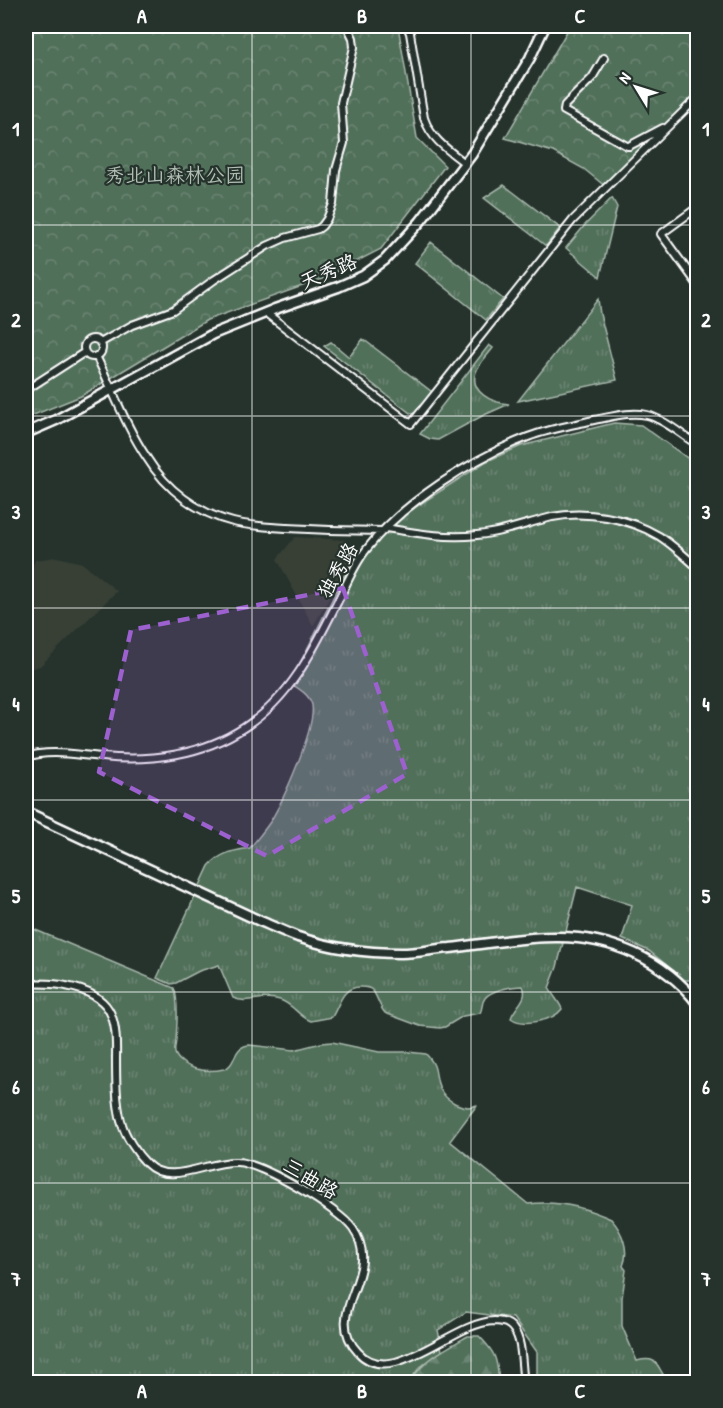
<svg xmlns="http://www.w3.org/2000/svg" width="723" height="1408" font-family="'Patrick Hand','LXGW WenKai TC',sans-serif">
<defs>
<pattern id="grass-tufts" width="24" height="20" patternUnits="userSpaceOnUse" patternTransform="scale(1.5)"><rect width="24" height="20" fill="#51705a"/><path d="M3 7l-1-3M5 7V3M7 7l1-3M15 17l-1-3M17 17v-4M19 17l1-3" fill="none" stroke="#6b8573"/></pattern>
<pattern id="forest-firs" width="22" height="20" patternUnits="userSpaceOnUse" patternTransform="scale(1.5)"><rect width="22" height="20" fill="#51705a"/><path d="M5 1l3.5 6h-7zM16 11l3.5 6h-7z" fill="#6b8573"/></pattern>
<pattern id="park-crowns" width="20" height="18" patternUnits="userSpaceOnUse" patternTransform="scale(1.5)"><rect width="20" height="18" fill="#51705a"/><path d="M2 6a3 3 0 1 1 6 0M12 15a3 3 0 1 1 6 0" fill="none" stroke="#6b8573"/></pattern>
</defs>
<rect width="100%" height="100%" fill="#26332d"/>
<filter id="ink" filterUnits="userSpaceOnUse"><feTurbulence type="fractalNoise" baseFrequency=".0167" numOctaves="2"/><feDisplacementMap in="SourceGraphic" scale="12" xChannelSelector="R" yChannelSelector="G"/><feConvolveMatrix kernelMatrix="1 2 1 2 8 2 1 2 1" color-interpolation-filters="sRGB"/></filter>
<g filter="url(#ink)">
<path fill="#384036" d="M295,537L345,540L352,560L313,626L277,559Z
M57,557L82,563L117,591L40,666L26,670V584L35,560Z"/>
<path fill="url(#grass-tufts)" stroke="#a8b8ac" stroke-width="1.5" d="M504,185L560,228L546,246L484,198Z
M612,198L617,207L600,277L566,248L585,225Z
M431,242L503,299L486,320L415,263Z
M598,299L600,314L617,380L518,401Z
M363,339L432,392L416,413H410L324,346L331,342L349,357Z
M489,345L493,348C488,355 479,363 476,372C469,392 492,403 509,404L482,416L438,440L430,439L420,434Z
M614,423L641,425L697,465V975L690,980H685L649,951L622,939L632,905L577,887L557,967L549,988C553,996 559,1001 562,1009C553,1021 523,1027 511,1018C515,1006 529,999 523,986C513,986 491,990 485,998C481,1003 483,1008 480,1013L463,1016L445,1027L440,1028L420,1026L385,1013C379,1006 378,998 373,991C370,987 365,987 360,987C342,987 340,1004 332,1017L311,1021C299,1017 293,1004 280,1000C262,994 249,1005 233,998L219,965L199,971L176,983L171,984L157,978L209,866C221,852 234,851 250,848C257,839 264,831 270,822C283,801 316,728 312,705C310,695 298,688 290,683L349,566L388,525L485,462L521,446Z
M26,926L174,988C179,1000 177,1026 176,1039C176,1043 174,1049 175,1053C177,1061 189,1067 196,1069C205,1071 215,1071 224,1069C237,1065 232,1047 249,1045L294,1050L321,1043L332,1042L379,1052H408L426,1054C440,1069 433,1074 440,1089C446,1101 464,1111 477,1105L450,1141L528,1204C557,1200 585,1207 611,1219C622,1231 630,1250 623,1266L626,1270L622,1298V1326L637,1361C661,1355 656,1369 669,1382H537V1352L513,1318L466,1312L438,1330L442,1351L419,1368L409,1382H26Z"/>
<path fill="url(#forest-firs)" stroke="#a8b8ac" stroke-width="1.5" d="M468,1336H479C496,1353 497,1359 499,1382H409C426,1358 443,1350 468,1336Z"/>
<path fill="url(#park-crowns)" stroke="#a8b8ac" stroke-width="1.5" d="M26,26H398L417,138L445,166L381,249L322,279L207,320L81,396L26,418Z
M570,26H689L697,37V100L606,187L584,169L553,152L505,138Z"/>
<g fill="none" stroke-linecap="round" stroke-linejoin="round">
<g stroke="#fff" stroke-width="10">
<path id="street" d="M407,26L410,33L424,118C431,139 448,150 465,163
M604,58L592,78L565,105L564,111L627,146H629L663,128
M698,207L661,234L698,285
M266,313L411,424L573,220L698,97
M84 348a9 9 0 1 1 18 0a9 9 0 1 1-18 0Z
M100,343L132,325L173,310L214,280L267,246L285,238L318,229L322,226L327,219L333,204L336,170L344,143L341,103L354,47L353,38L347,26
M96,356C113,390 126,427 147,458C166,489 197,513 233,522C250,526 269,527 287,528C319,530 351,531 383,531
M26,390L85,352
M386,528C416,533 446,539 477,535C503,533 527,523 552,517C586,510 629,518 659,536C673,545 685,556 698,568
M26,757C50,749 76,755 102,757C151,762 203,755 245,727C292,697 316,645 340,597C348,581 355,564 366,550C402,503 473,458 528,437C549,429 572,425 594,420C611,417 630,411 647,415C664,419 683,436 698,445
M26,983C39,984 53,983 66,986C112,995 117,1016 116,1058C116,1079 116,1101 121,1121C125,1136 136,1153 147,1164C170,1187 209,1160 237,1162C262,1163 339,1209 353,1229C385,1275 320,1311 358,1352C392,1390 452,1322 494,1321C502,1321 510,1323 514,1330C523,1342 521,1367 524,1382"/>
</g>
<g stroke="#fff" stroke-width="13">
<path id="secondary" d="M26,433L56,420L213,334L275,309L338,287L363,276L385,260L420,222L472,154L530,58L545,26
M26,812L260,921C272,926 285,932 298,937C330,948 366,953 401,953C417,953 434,949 450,948C485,944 520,937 555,937C609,936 664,959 698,1004"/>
</g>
<use href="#street" stroke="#26332d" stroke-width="6"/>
<use href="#secondary" stroke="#26332d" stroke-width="8"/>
</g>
</g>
<path fill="#9c61cf" fill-opacity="0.2" stroke="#9c61cf" stroke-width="4.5" stroke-dasharray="12 8" stroke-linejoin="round" d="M343,588L407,774L267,856L99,772L131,630Z"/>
<path fill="none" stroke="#fff" stroke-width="1.5" stroke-opacity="0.55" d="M252,26V1382M471,26V1382M26,225H698M26,416H698M26,608H698M26,800H698M26,992H698M26,1183H698"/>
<g text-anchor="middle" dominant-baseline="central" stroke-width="4.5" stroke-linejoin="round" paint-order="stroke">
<g font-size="20" fill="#b1bfb5" stroke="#26332d">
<text x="175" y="174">秀北山森林公园</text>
</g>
<g font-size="20" fill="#fff" stroke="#26332d">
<text transform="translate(328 271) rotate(-23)">天秀路</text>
<text transform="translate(337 570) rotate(-60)">独秀路</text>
<text transform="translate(311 1178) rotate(31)">三曲路</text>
</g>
</g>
<rect width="723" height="1408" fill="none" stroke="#26332d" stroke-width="66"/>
<g transform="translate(636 87) rotate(308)" stroke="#26332d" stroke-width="4.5" paint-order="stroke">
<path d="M0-4.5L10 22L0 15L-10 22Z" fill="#ffffff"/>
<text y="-9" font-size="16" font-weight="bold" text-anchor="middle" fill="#ffffff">N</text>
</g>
<rect x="33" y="33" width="657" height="1342" fill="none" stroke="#fff" stroke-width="2"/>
<g font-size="20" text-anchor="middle" font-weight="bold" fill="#fff">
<text x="142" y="23">A</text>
<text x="362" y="23">B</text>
<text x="580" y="23">C</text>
<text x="16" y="136">1</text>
<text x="706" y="136">1</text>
<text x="16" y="327">2</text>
<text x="706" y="327">2</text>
<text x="16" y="519">3</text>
<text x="706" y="519">3</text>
<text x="16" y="711">4</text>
<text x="706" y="711">4</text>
<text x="16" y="903">5</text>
<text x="706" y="903">5</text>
<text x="16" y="1094">6</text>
<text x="706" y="1094">6</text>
<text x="16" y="1286">7</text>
<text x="706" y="1286">7</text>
<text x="142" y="1398">A</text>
<text x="362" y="1398">B</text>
<text x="580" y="1398">C</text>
</g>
</svg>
